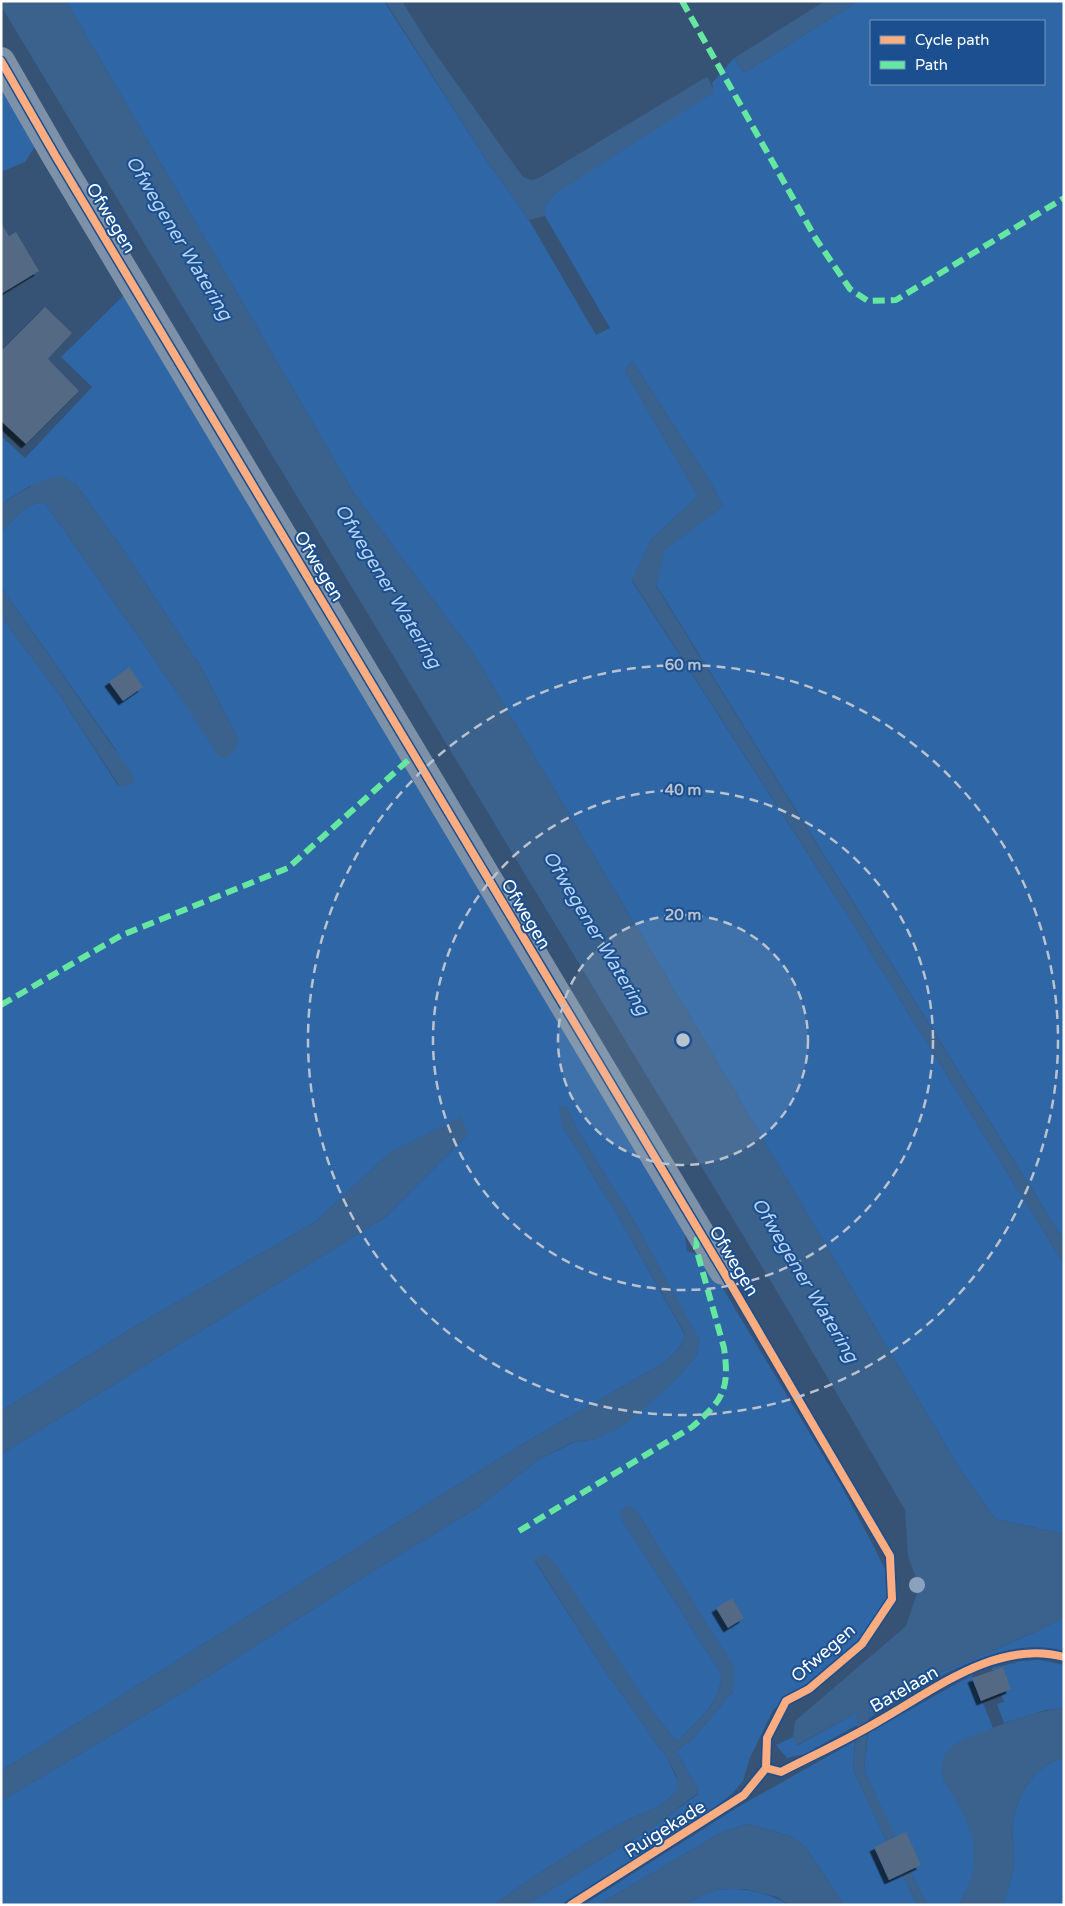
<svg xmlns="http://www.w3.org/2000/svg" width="1065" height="1906" font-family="'Varela Round',sans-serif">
<defs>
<filter id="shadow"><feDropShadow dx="-4.5" dy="4.5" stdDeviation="0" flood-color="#0009"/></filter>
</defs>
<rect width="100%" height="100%" fill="#365274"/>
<path fill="#2f66a5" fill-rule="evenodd" d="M66,1H384L487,161L529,220L596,335L610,328L545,216V205L553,195L713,87L712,83L734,58L744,73L858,1H1064V1241L656,585L664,550L723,506L708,478L632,361L625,371L698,496L651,540L632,581L854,925L1064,1264V1534L995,1519L958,1466L473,653L355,495ZM871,21H1044V84H871Z
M1,80L38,142L25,162L1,172Z
M127,292L684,1227L687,1251L701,1255L707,1262L842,1487L874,1547L887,1573V1597L884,1609L877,1620L853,1647L773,1710L750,1758L743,1781L733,1793L710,1811L560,1905H526L652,1828L698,1794L697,1787L677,1753V1750L691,1741L734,1690L733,1666L635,1509L627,1506L622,1520L721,1673C722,1703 698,1720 679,1740L674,1739L534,1560L604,1669L667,1758L679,1783L678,1789C665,1808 635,1815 616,1826C574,1850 533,1877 493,1905H1V1801L183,1692L373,1571L477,1508L538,1460L574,1442L596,1439L661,1392L679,1376L696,1356L699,1340L634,1221L578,1131L566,1106L563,1127L617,1214L685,1335C681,1349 672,1356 660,1365L526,1442L1,1771V1454L387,1216L468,1134L392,1151L315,1222L129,1330L1,1411V616L59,694L119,787L116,750L1,587V532C12,522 29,498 46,504L177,692L238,738L202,669L121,547L75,483L30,486L1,504V436L25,458L92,387L61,357Z
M1064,1617V1651C1001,1632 921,1687 869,1718L870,1705C933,1672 1001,1651 1064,1617Z
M1040,1660L1064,1665V1708L1046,1710L1004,1723L997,1704L1004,1702L992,1668L1022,1661Z
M972,1675L993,1728L951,1748L960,1806L973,1833L975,1856L973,1878L959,1905H927L910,1870L902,1874L917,1905H844L807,1849L793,1837L748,1824L724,1831L598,1905H583L738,1807L855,1741L853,1769L886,1840L894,1836L864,1770L868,1733Z
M858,1712L857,1725L805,1754L787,1758L776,1745L793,1737L798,1745Z
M1064,1758V1905H1003C1007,1891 1012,1877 1014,1863C1015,1851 1011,1837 1013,1825C1016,1797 1034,1764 1064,1758Z
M730,1889C751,1889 771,1894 789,1905H682L715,1890Z"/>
<path fill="#3b618d" d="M1,1H66L355,495L473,653L958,1466L995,1519L1064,1534V1617C1001,1651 933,1671 870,1706L864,1770L895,1836L886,1840L853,1769L858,1712L797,1745L793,1737L795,1721L906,1626L919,1587L908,1556L905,1510L782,1300L1,6Z
M385,1H402L428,43L523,177L532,180L539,178L706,77L709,79L714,92L553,195L545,205V216L529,220L487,161Z
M825,1H858L744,73L734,58Z
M632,361L708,478L723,506L665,550L656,586L1064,1241V1264L854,925L632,580L651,540L698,496L625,371Z
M62,476L75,483L121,547L202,669L238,738L237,747L226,759L219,757L177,692L46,504C29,498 12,522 1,532V504C21,493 39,478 62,476Z
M1,587L132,774L134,781L131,785L120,787L59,694L1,616Z
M560,1106H566L578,1131L634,1221L699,1339L696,1356L679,1376L641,1412L617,1429L596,1439L573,1442L538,1460L477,1508L373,1571L183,1692L1,1801V1771L526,1442L660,1365C672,1356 682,1349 685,1334L617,1214L563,1127L559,1112Z
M461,1117L468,1134L387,1216L1,1454V1411L129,1330L315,1222L392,1151Z
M627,1506L635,1509L734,1667V1690L691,1741L677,1750V1753L697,1787L698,1793L652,1828L526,1905H493C533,1877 574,1850 616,1826C635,1815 665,1808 678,1789L677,1777L667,1758L604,1669L534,1559L543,1554L550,1557L558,1567L655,1715L674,1739L679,1740C698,1720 722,1703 721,1673L622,1520L620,1511Z
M1064,1708V1758C1034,1764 1016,1797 1013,1825C1011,1837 1015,1851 1014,1863C1012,1877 1007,1891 1003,1905H959C989,1853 971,1824 942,1778C940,1767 943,1754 952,1747C962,1738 975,1735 987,1730C1013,1720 1036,1711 1064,1708Z
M748,1824L793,1837L807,1849L844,1905H789L777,1897L745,1889H730L715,1890L682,1905H598L724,1831Z
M910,1870L927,1905H917L902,1874Z"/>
<path fill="#526984" filter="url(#shadow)" d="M1,223L9,236L16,232L39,271L1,294Z
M45,307L72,333L48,359L79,391L26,444L1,421V351Z
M129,667L143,687L123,701L109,682Z
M732,1598L744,1618L728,1628L716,1608Z
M1003,1667L1011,1689L981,1701L972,1678Z
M906,1832L921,1865L889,1880L874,1847Z"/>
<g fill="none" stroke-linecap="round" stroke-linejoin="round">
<path stroke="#7d92a8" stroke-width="28" d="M1,61L55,155L723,1271"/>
<path stroke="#66e7a1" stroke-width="6" stroke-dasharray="12 6" stroke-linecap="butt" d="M682,1L816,239L850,289L868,301L896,300L1064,198
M1,1005L122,935L288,868L414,755
M519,1531L692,1427C723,1400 730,1390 724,1348L696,1248L698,1229"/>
<g stroke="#1b4f8f" stroke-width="11">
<path id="cycleway" d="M1,61L55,155L723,1271L890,1556L892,1599L862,1644L809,1689L786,1701L767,1738L766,1768
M766,1768L781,1772C814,1755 847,1740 879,1721C934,1690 997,1639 1064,1657
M571,1905L744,1795L766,1768"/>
</g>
<use href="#cycleway" stroke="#ffac80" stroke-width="8"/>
</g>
<circle fill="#8aa2be" cx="917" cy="1585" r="8"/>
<circle cx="683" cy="1040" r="125" fill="#b9c2ce" fill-opacity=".12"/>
<g fill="none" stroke="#b9c2ce" stroke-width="2.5" stroke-dasharray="9 6">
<circle cx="683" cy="1040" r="125"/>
<circle cx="683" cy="1040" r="250"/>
<circle cx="683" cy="1040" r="375"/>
</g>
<g text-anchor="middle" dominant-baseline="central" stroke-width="4" stroke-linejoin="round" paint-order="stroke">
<g font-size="18" fill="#fff" stroke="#1b4f8f">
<text transform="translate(111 218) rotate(59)">Ofwegen</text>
<text transform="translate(319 566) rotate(59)">Ofwegen</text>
<text transform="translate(526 914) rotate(59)">Ofwegen</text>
<text transform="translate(734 1261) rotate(59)">Ofwegen</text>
<text transform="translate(823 1653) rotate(-41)">Ofwegen</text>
<text transform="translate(904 1689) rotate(-30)">Batelaan</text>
<text transform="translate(665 1829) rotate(-32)">Ruigekade</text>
</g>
<g font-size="19" font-style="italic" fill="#b5d3f5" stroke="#1b4f8f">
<text transform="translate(179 238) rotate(59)">Ofwegener Watering</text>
<text transform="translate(388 586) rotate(59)">Ofwegener Watering</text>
<text transform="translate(596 933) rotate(59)">Ofwegener Watering</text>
<text transform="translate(805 1280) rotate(59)">Ofwegener Watering</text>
</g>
</g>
<circle cx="683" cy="1040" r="8" fill="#b9c2ce" stroke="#1b4f8f" stroke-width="2.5"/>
<g font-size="15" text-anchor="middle" font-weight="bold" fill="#b9c2ce" stroke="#1b4f8f" stroke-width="4" stroke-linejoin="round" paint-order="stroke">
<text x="683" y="670">60 m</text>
<text x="683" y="795">40 m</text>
<text x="683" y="920">20 m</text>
</g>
<rect width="1065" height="1906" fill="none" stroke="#ffffff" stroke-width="5"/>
<rect x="870" y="20" width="175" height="65" fill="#1b4f8f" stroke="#7695bc"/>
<rect x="880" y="36" width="25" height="8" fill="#ffac80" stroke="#7695bc"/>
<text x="915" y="45" font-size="15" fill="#ffffff">Cycle path</text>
<rect x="880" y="61" width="25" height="8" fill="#66e7a1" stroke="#7695bc"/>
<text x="915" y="70" font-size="15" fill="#ffffff">Path</text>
</svg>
